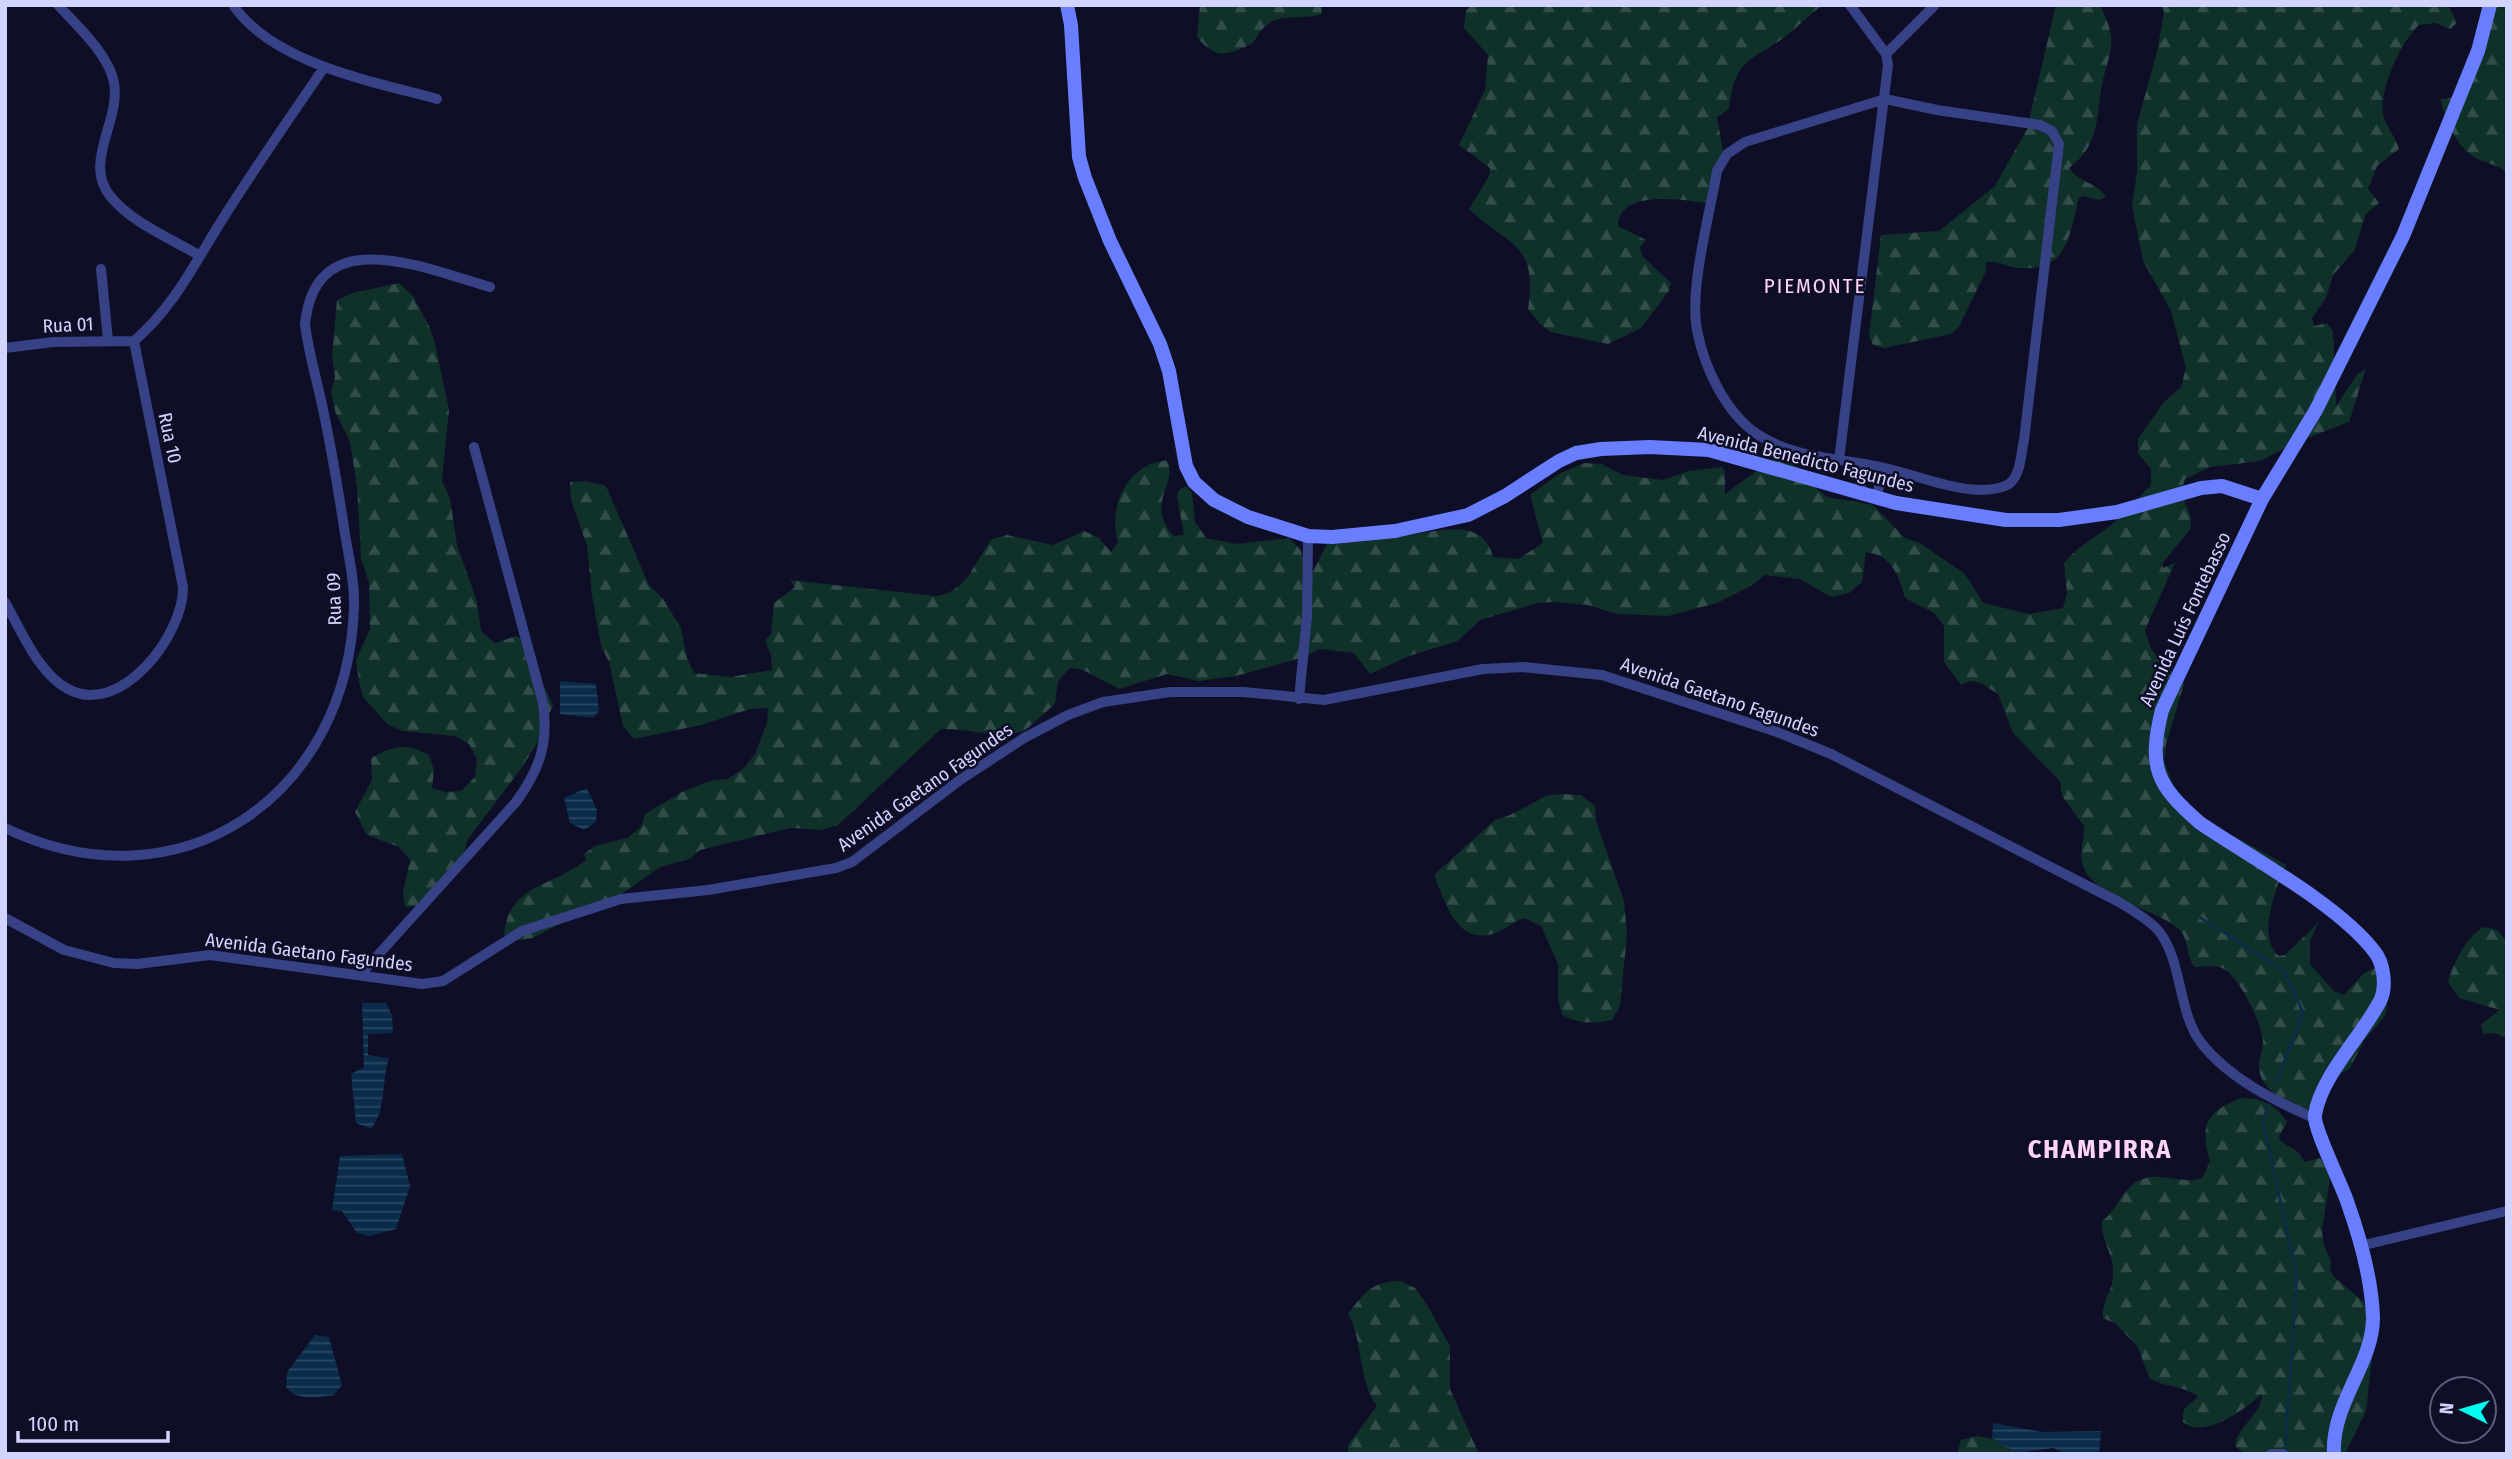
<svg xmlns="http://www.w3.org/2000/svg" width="2512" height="1459" font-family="'Fira Sans Condensed',sans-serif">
<defs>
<pattern id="forest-firs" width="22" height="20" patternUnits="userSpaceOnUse" patternTransform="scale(1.75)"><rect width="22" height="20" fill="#10302a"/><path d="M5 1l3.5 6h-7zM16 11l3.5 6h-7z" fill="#324d4a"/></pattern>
<pattern id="water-rules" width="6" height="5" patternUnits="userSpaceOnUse" patternTransform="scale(1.75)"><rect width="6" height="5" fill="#0a2b49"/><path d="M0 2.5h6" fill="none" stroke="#2d4964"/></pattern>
</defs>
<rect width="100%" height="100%" fill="#0e0e26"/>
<path fill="url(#forest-firs)" d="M1200,5H1321L1322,14C1290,23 1273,6 1253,43C1228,55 1217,61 1197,37Z
M1473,5H1823C1809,14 1798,27 1785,37C1749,62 1735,59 1729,109L1717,117L1723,151L1711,204C1687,200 1618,188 1618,226L1646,240L1640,247L1642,256L1671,283L1669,291L1641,328L1608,344L1551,332L1540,324L1528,309C1538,242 1509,247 1469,209L1489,176L1490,168L1459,145L1485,90L1488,55L1464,28L1466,10Z
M2056,5H2100C2104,15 2110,25 2111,36C2113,52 2105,69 2102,84C2096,118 2100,145 2069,168C2079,183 2097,182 2106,197L2099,200L2083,196L2079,198C2069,236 2068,272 2018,268C2007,267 1997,260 1986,262V271L1959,327L1951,334L1884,348L1873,345L1869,336L1881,235L1939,231L1995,186L2027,129Z
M2162,5H2448L2457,23L2450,29L2435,23L2419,25C2401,41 2379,90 2383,114C2385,126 2396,136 2399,149L2377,166L2368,189L2379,203L2366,214L2354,251L2333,275L2326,298L2312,318L2314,326L2327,323L2333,331L2336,406L2357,375L2366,368L2349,422L2299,441L2260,461L2210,467L2185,479L2181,493L2190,515L2191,528L2162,564L2163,568L2175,563L2145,630L2151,649L2184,684L2166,744L2164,761L2176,793L2203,819L2286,865C2276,887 2256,938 2279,956L2285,955L2318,923L2310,941V964L2334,991L2344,995L2364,973L2375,968L2389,993L2385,1016L2365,1039L2350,1068L2329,1080L2310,1110C2294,1105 2270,1096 2262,1079C2255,1065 2262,1056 2263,1042C2263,1025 2238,974 2222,968C2214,965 2203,967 2195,967C2185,956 2190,939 2178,928C2155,909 2090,896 2082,863C2079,852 2085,838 2084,826L2062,796L2060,781L2013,733L1998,694L1981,683L1970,681L1961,685L1944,662V626L1934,613L1905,598C1899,575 1891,555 1866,552L1862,582L1849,593L1831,597L1800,579L1765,575L1751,586L1717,603L1668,616L1617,614L1588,605L1553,602L1538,603L1480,620L1458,641L1409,656L1370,674L1354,653L1320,649L1301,658L1236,676L1199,681L1167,674L1119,689L1083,670L1070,668L1058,681L1055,704C1045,712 1035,723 1025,730C1006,740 965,728 941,729L838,825L822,830L791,828L700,850L690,859L660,867L612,901L565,921L533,938L518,940L504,935C508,884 553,887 586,860L584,854L595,846L627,838L641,827L645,814L682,792L713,780L728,779L744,768L755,754L767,723L768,708L750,709L701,725L634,739L623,726L609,662L601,646L592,595L587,546L571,500L570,482L585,481L606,486L649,585L663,599L681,628L687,658L694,673L730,677L772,670L771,655L765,641L771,634L774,603L795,587L790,580L935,596C967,593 974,562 992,539L1007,535L1053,545L1084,531L1099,538L1111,552L1118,542C1110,516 1119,482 1145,467C1150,463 1160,462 1166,460C1181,480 1143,504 1174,536L1184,535L1177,497L1179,490L1186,486L1192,493L1195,522L1206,538L1237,544L1289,538L1300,549L1310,578L1330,537C1352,537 1375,538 1397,537C1428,535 1482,512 1493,557L1518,559L1543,543L1530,495L1559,474L1584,463L1601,464L1623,475L1663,480L1688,471L1722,467L1725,471V494L1773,459L1788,455L1815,487L1827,497L1873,505L1905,538L1920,543L1965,574L1983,603L2029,614L2063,608L2067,593L2064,563C2078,545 2099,536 2116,521C2129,510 2139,497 2151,485V469L2138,453V439L2163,403L2181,387L2186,368L2171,311L2143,261L2132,206L2137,172V124L2157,52L2164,12Z
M2485,5H2507V172C2498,166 2491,164 2482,161C2456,150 2448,124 2440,99L2451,98L2461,86Z
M399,283L413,296L430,328L435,343L449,410L442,481L450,498L457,545L477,601L481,631L495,643L517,636L521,639L553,705L538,742L520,770L468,839L464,854L420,906L405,907L403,892L410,860L399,847L367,835L355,812L372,780L371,758C393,746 406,742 429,755L434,770L432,788L446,792L461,791L475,777L477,759L469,744L455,736L402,731L387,724L363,697L359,682L356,660L370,629L369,583L361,558L357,487L350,442L335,411L331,392L335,377L332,357L337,300L353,293Z
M1563,794L1581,795L1595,806L1596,821L1624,901L1627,935L1620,1006L1612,1020C1593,1024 1580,1024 1562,1015L1558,999V964L1541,926L1524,918C1512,922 1505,930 1495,933C1456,947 1445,900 1434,875L1495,820L1510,815L1548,795Z
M2484,927L2497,930L2507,941V1036L2503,1037L2495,1033L2483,1034L2481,1024L2500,1010L2459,998L2448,982C2453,964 2467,935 2484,927Z
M2241,1098C2262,1097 2276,1105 2287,1122L2279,1136L2280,1141L2298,1152L2305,1162L2321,1158L2330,1178L2322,1231L2324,1246L2331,1260L2330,1269L2334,1277L2367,1305L2374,1339L2366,1411L2345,1454L2244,1453L2235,1446C2238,1425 2261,1416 2262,1394C2245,1409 2204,1440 2183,1422C2181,1404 2190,1407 2198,1396C2183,1386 2166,1387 2150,1379L2137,1346L2116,1324L2103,1318C2102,1297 2113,1293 2113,1275C2115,1256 2100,1240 2102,1221C2119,1210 2121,1186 2143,1179C2162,1172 2183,1185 2202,1178L2210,1162C2200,1126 2205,1112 2241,1098Z
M1400,1281L1415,1288L1424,1300L1450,1346V1389L1479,1454H1348V1445L1377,1406C1357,1379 1364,1342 1348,1314C1365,1292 1371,1282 1400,1281Z
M1977,1436L2009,1442L2019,1454H1957L1961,1440Z"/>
<path fill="url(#water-rules)" d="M560,681L596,684L599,711L593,718L560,714Z
M587,788L597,810L596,822L584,830L570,823L564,798Z
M362,1003H386L392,1015L393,1033L368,1034V1055L389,1058C381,1083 387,1108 371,1129L356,1123L351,1074L364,1067Z
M402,1154L410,1186L396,1229L369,1236L357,1233L342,1211L332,1210L340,1156Z
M315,1335L329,1337L342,1385L334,1395C318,1397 298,1402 286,1387L287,1372Z
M1993,1423L2043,1432L2101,1431L2099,1454H2066L2053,1448L2017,1453L1992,1438Z"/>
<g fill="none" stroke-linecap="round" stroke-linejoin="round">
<path stroke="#0a2b49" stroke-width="2.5" d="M2201,918L2284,971L2303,1012L2277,1081
M2268,1106L2263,1121L2297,1277L2285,1448L2289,1454"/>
<path stroke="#374186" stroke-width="10" d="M58,5C77,26 109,54 114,83C121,121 82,163 111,197C132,223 172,239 200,256
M233,5C274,64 372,81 437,99
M1886,54L1935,5
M1885,99L1937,110L2040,125L2052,131L2059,144L2024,440C2021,453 2021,475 2009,484C2001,489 1988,490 1978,490C1947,488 1915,475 1885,468C1842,458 1794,459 1757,434C1725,412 1704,367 1697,330C1689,288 1710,214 1717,171L1727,154L1745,142Z
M101,269L108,340
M5,348L53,342L134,341
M1839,460L1888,65L1886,54L1850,5
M1860,464L1861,495
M1876,498L1884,468
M5,602C21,630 38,673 68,689C121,718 184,634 183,587L134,341C173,308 195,263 222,220C254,169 289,119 323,69
M1299,699L1307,616L1308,536
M5,828C180,912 348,796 354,607C355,583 349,558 345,534C339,494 332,453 324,414C318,384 309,355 305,325C315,219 425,269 490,287
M5,918L64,950L114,963L137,964L210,955L422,984L443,981L522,931L621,899L708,890L836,868L852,862L960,780L1024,738L1068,715L1103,702L1170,692H1244L1324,700L1483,669L1523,667L1602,675L1777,732L1831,754L2117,901C2131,909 2146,918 2157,929C2183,958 2177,1013 2202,1044C2230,1079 2275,1101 2314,1118
M360,975L516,802C539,770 549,744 543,703L474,447
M2360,1246L2507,1211
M2271,1454H2283"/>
<path stroke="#697eff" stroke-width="14" d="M1067,5L1071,25L1079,157L1085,178L1110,241L1160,344L1169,371L1186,466L1194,482L1214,500L1248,517L1308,536L1332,537L1395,531L1468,515L1505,496L1559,461L1576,453L1601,449L1650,447L1709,450L1896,503L2006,520H2059L2117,512L2201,488L2222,486L2262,499
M2334,1454C2331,1404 2373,1364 2373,1318C2372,1281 2360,1238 2348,1204C2343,1187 2313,1128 2315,1115C2321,1076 2362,1036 2380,1001C2387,987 2384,963 2374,951C2339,905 2250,857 2200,823C2156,785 2148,767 2162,710L2262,499L2316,410L2403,236L2478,51L2490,5"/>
</g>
<g text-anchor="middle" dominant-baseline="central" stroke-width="5" stroke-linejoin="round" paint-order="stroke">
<g font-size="19" fill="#d2d4ff" stroke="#0e0e26">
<text transform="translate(68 325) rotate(-3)">Rua 01</text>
<text transform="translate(170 438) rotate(78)">Rua 10</text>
<text transform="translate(1806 459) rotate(14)">Avenida Benedicto Fagundes</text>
<text transform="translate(334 599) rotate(-92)">Rua 09</text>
<text transform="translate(2185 619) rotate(-65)">Avenida Luís Fontebasso</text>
<text transform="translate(1720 697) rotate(19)">Avenida Gaetano Fagundes</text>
<text transform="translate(925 787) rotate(-35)">Avenida Gaetano Fagundes</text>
<text transform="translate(309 952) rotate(7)">Avenida Gaetano Fagundes</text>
</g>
<g font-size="21" letter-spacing="2" fill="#ffd4f6" stroke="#0e0e26">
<text x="1815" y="286">PIEMONTE</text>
</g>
<g font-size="26" font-weight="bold" letter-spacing="2" fill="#ffd4f6" stroke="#0e0e26">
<text x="2100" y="1149">CHAMPIRRA</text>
</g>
</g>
<rect width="2512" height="1459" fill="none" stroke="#d2d4ff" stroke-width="14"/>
<g transform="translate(2463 1410) rotate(275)"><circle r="33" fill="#0e0e26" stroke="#5c5d7d" stroke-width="2"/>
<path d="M0-5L12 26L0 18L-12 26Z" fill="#00fdee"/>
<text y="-10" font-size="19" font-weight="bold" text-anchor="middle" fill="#d2d4ff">N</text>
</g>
<path d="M18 1431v10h150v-10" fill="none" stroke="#d2d4ff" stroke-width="3.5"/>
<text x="28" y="1431" font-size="21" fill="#d2d4ff" stroke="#0e0e26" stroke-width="5" paint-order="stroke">100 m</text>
</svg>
